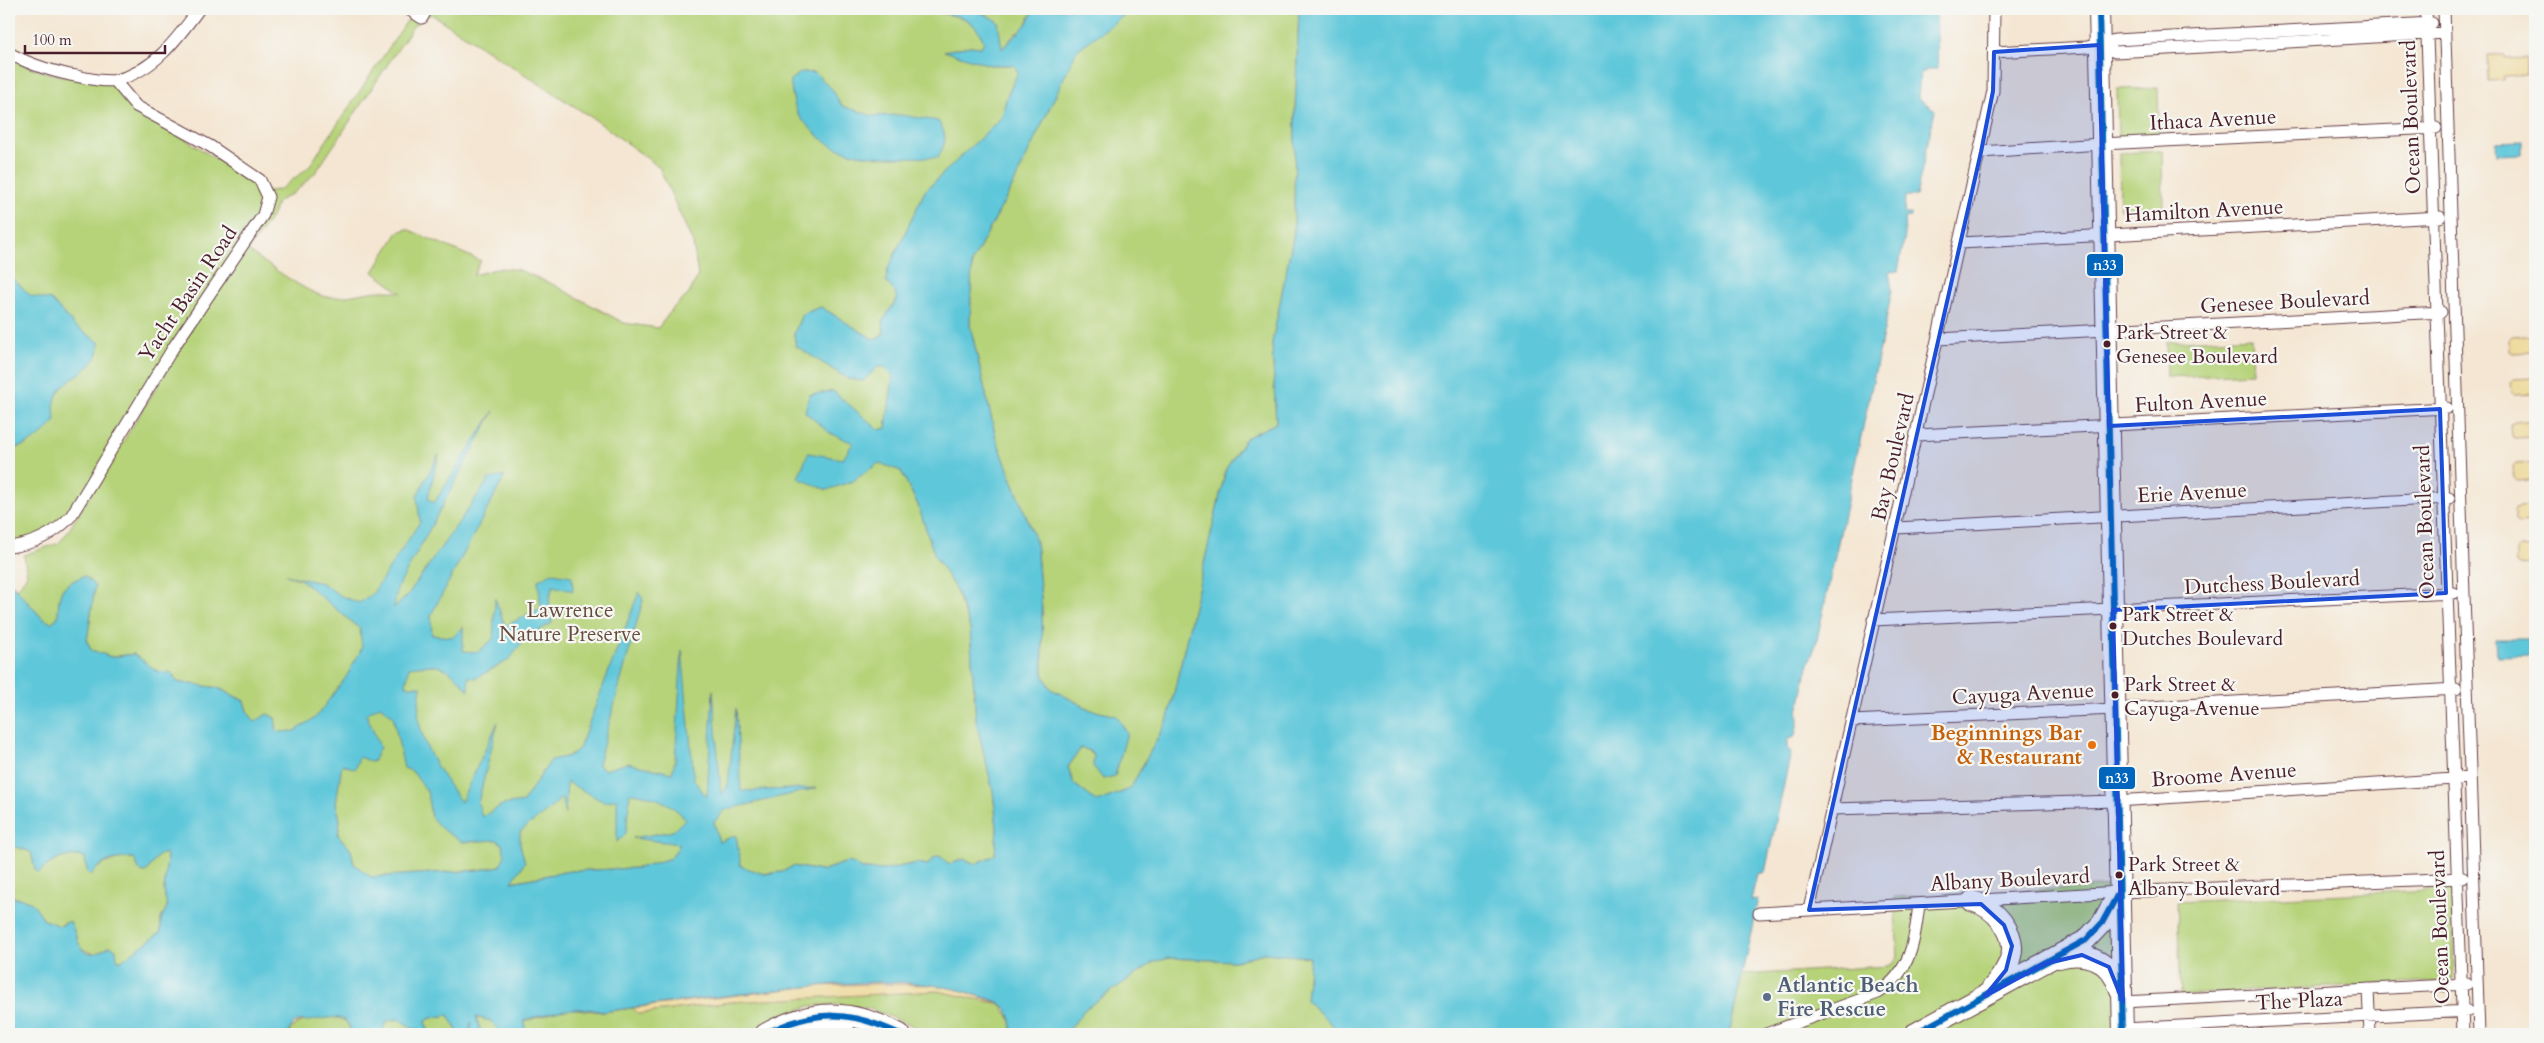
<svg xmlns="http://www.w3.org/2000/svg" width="2544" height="1043" font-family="Cardo,serif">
<rect width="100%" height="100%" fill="#f6f6f2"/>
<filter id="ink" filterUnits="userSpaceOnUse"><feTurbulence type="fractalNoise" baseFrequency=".02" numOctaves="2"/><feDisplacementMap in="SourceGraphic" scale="10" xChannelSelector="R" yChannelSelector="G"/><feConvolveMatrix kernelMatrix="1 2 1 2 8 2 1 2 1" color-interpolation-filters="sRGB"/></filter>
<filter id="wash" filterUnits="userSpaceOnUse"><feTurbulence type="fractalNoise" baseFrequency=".0096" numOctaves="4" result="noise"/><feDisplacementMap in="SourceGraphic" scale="20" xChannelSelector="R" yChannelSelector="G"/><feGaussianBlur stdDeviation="1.12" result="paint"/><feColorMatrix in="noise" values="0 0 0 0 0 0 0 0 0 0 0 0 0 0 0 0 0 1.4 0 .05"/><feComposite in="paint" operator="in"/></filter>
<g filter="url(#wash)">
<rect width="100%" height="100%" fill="#f4e6d2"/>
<path fill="#b6d379" stroke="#807952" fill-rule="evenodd" d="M415,9H929L931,11C957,18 972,13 984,42L981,47L970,46L945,51L990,65H1014L1018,72L1006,99L1002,117L925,191L888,269L886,282L895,292L897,299L883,321L884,332L880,338L873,339L821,307L802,314L794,334L796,346L848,379L863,381L878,367H884L894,376L886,428L879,430V462L901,471L918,505L935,556L956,590L970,628L976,721L993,791L997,828L995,855L975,864L965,859L949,864L939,856L933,858L928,865L917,863L885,870L862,869L855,864L847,862L821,871L793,866L782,872L703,878L700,851L681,844L671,858L638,868L570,871L511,882L519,871L500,866L479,870L371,877L354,864L351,850L338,835L340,820L336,803L341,763L277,732L275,718L267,714L255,723L247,711L244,701L219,688L177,682L172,673L157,671L134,654L111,657L91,650L87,641L95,586L84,576C59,586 59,591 58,617L51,623L42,618L14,588H18L27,575L24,555L59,543L67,533L168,369L165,367L192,329L188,326L173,348L86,491L62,526L31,544L19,546L9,537V55C38,77 80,79 115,81L135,106L248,180L258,192L279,190L308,168ZM431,14L597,121L659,167L693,243L698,276L688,295L674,307L658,328L624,323L554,285L519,270L500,268L473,275L481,261L407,229L398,232L373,272L401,293C374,286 351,299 328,297C308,295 267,263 248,251L274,213L277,202L295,192L316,172L414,25Z
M971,9H1033V11L1023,29L1015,34L1002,49L987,14Z
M1139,9H1299L1295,112L1294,232L1272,343L1276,423L1246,438L1226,469L1168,719L1130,789L1097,802L1074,784L1068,767L1081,748L1088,750L1115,776L1119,760L1117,716L1091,710L1051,689L1043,674L1042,610L1036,542L996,438L970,325L972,262L1013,185L1077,49L1126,14Z
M2158,88L2159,136L2118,137L2117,89Z
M2162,151L2163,207L2120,209L2119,153Z
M2251,337L2253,373L2167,377L2166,342Z
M16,847L31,852L35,870L38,873C53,860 66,853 85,857L87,872L118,858H134L140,871L146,872L158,855L165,853L167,857L164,891L167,907L161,919V932L122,961C107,956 92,955 79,947L72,925L65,922L60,926L44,920C36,906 31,898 14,898L9,890V848Z
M2117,886L2123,1034H1729L1742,975L1888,966L1894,963L1898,956L1894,897Z
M2452,889L2454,980L2181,995L2177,902Z
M1264,953L1310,957L1306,1000L1342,1034H1066L1085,1009L1154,962L1169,958L1235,961Z
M937,991L1001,1004L1011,1020L1012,1034H928L909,1024L870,1009L844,1004L810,1006L786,1014L750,1034H516L525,1028V1021L569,1008L602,1012L633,1008L640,1014L730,1002Z
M448,1015L459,1034H430L425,1022L431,1018Z
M330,1017C341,1017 350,1021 350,1034H288C295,1018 314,1020 330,1017Z
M475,1017L491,1021L502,1034H482Z
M398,1019L414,1029H419L423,1034H381L387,1021Z"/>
<path fill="#eeda9e" stroke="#9c7c64" d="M2487,55H2504L2505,59L2526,58V75L2504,76V80L2488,81Z
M2535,335V352L2512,353L2509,351V340L2512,337Z
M2535,378V394L2514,395L2511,393L2510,382L2514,379Z
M2535,420V437L2515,438L2512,436L2511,424L2515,422Z
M2535,463V480L2517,481L2514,478L2513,467L2516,464Z
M2535,506V522L2518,523L2515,521L2514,509L2518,507Z
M2535,547V564L2519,565L2516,563V551L2519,548Z
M876,984L939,985L958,989L1001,1004L937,991L730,1002L639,1014L633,1008L813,986Z"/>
<path fill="#5fc7da" stroke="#547382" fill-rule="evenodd" d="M929,9C955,9 977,6 998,22L1002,49C1013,36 1030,26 1033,9H1139L1126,14L1077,50L1013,185L972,262L970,325L996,438L1036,542L1042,610L1043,674L1051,689L1091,710L1117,716L1127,733L1115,776L1103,779L1093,766L1094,755L1088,750L1081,748L1068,767L1074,784L1097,802L1130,789L1168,719L1226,469L1246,438L1276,423L1272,343L1294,232L1295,112L1299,9H1936L1938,69H1929L1920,74L1918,98L1935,110L1916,196H1905L1904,214H1911V217L1904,218L1905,235L1898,271L1889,272L1892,290L1884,330L1816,644L1808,666L1797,716H1799L1795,736L1787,740V748L1791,752L1765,872L1757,874L1751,900L1758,899L1729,1034H1342L1306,1000L1310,957L1264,953L1235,961L1169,958L1154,962L1085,1009L1066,1034H1012C1012,1023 1011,1011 1001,1004C995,1000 986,998 979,996C915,973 835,984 768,991C712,997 657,1004 602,1012C575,1004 551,1013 525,1020V1028L516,1034H502L491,1021L476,1017L482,1034H471V1022L470,1030L459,1034L448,1015L431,1018L425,1022L430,1034H423L419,1029H414L398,1019L387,1021L381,1034H350C352,1010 324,1019 309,1021C306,1021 301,1020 297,1022C292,1024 290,1029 288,1034H9V890L14,898C31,898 36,906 44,920L60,926L70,921C80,940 78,967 110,946L116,949L117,959L121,961L161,932V919L167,907L164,891L167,857L165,853L158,856L146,872L140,871L134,858C115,858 103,860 91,875L87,872L85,857C66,853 53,860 38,873L35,870L31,852L16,847L9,848V581L42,618L51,623L58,617C59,591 59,586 84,576L95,586L87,641L91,650L111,657L134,654L157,671L172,673L177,682L218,688L244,701L247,711L255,722L267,714L275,718L277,732L295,731L316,717L346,677L362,648L360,629L300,579L286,575L322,583L341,596L359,603L373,593L420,522L417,496L439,454L428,498L434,503L494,411L397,589L394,608L407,596L489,479L505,476L431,615L432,635L453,637L463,627V651L478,652L493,639L495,598L505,626L541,608L538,580L552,573L572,576L573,591L553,586L549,599L552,623L526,638L509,660L476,678L468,677L469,691C448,666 442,663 409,667L406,686H421C420,697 417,711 419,721C424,751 444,778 461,802L498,722L478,803L482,817L502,805L523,802L551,760L569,756L579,749L639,592L643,600L598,764L605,770L627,763L672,773L675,761L682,650L694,780L707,797L713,690L721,795L728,785L736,708L741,791L817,788L725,810L714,822L719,842L736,835L741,866L764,874L782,872L793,866L821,871L847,862L855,864L862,869L884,870L917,863L928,865L933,858L940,856L949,864L965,859L975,864L995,855L997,828L993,791L976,721L970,628L956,590L935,556L918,505L901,471L879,463L853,481L827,490L798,478L808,453L843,459L853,443L830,433L805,412L809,395L833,391L879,430L886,428L893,376L884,367H878L863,381L848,379L796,346L794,334L802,314L821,307L873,339L880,338L884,332L883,321L897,299L895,292L886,282L888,269L925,191L1002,117L1006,99L1018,72L1014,65H990L944,51L970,46L981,47L984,42C972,13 957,17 930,11ZM380,706L393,716L404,768L412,771L427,791L431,817L443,830L462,842L497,840L502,844L505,855L500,866L479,870L371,877L354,864L351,850L338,835L340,820L336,803L342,764L355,769L359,757L373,762L380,747L366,714ZM567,782L604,802L617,799V842L626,833L630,793C651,795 672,802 685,819L673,831L633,838L680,844L671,858L638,868L570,871L512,882L525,862L520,845V832C534,820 549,812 561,798L565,814Z
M802,72L815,73L832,89L842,106L873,116L901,115L938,121C948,136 946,142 938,158C894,155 843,165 811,129C807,124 801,120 798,114C793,104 792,92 790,80Z
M2522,141V154L2497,155L2496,142Z
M9,275L31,296L51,300L75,326L99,342C102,372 64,374 56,398C53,405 55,415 55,422C44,434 27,449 9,448Z
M2496,639H2531L2532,655L2497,656Z"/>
</g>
<g filter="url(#ink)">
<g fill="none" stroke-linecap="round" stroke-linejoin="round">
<g stroke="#643d44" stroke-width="13">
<path id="street" d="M408,9L422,18L427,9
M2426,9L2463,1034
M2444,9L2479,1034
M2099,45L2115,52L2444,33
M1994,52L2087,47L2115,40L2432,23
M9,53C28,64 48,70 70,75C83,77 104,83 116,80C154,71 177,39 199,9
M1981,152L2101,144L2436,128
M1960,243L2440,217
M1938,339L2441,312
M1917,435L2447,408
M1896,528L2449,498
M9,547C34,544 54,535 71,516L173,348L263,215L268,197L260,180L210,146L136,106L115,81
M1873,620L2454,593
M1851,721L2115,709L2456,689
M1832,809L2117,801L2469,778
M1809,910L1993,91L1994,9
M1759,913L2119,892L2463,878
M2368,989L2370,1034
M2123,1002L2467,984
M2123,1029L2468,1011
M1766,1034L1878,993C1911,972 1915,940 1919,904"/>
</g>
<g stroke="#643d44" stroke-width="22">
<path id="highway" d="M2099,9L2123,1034
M1972,901C1994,907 2017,932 2011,956C2008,969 2000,979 1991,989
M2059,958C2088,950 2111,962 2120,990
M802,1030C818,1027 831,1026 846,1034
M765,1034C813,1007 852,1009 900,1034
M1914,1034L2086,940L2102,923L2118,894"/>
</g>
<use href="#street" stroke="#fff" stroke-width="11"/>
<use href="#highway" stroke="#fff" stroke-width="20"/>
<g stroke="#f6f6f2" stroke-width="10">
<path id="bus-1" d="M2099,9L2123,1034
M765,1034C815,1009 849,1010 900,1034
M1914,1034L2086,940L2102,923L2119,892"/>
</g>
<use href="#bus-1" stroke="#0065bd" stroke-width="6"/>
</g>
</g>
<path fill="#1d4ed8" fill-opacity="0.2" stroke="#1d4ed8" stroke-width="4" stroke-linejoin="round" d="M2099,45L2109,426L2440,409L2446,593L2113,610L2123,1002L2109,967L2082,955L2044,964L1985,996L2006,970L2012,946L2004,925L1981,904L1809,910L1981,152L1993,91L1994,52Z"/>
<g fill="#4a1f2b" stroke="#f6f6f2" stroke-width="2">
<circle cx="2107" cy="344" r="4.5"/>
<circle cx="2113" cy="626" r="4.5"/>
<circle cx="2115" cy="695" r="4.5"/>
<circle cx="2119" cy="875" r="4.5"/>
</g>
<circle fill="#e8710a" stroke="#f6f6f2" stroke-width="2" cx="2092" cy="745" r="5"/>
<circle fill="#5c6f8a" stroke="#f6f6f2" stroke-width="2" cx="1767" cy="997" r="5"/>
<g text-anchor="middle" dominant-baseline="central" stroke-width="4.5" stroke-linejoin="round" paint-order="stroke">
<g font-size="20" fill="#4a1f2b" stroke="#f6f6f2" text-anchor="start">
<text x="2116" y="332">Park Street &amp;<tspan x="2116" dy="24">Genesee Boulevard</tspan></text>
<text x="2122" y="614">Park Street &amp;<tspan x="2122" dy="24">Dutches Boulevard</tspan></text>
<text x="2124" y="684">Park Street &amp;<tspan x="2124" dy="24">Cayuga Avenue</tspan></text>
<text x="2128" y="864">Park Street &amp;<tspan x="2128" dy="24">Albany Boulevard</tspan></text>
</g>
<g font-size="21" fill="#4a1f2b" stroke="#f6f6f2">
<text transform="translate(2411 117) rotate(-92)">Ocean Boulevard</text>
<text transform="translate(2213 120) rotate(-3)">Ithaca Avenue</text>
<text transform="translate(2204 211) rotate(-3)">Hamilton Avenue</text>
<text transform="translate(188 294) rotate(-56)">Yacht Basin Road</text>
<text transform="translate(2285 302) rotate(-3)">Genesee Boulevard</text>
<text transform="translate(2201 402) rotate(-3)">Fulton Avenue</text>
<text transform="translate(1893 457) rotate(-77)">Bay Boulevard</text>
<text transform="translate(2192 493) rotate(-3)">Erie Avenue</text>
<text transform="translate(2425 522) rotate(-92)">Ocean Boulevard</text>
<text transform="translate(2272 583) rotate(-3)">Dutchess Boulevard</text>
<text transform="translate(2023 694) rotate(-3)">Cayuga Avenue</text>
<text transform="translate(2224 775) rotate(-4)">Broome Avenue</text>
<text transform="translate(2010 880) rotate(-3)">Albany Boulevard</text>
<text transform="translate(2440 927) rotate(-92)">Ocean Boulevard</text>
<text transform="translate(2299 1001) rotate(-3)">The Plaza</text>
</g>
<g font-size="21" fill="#654c3e" stroke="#f6f6f2">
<text x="570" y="610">Lawrence<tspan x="570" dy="24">Nature Preserve</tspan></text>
</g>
<g font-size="21" font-weight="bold" fill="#c56008" stroke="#f6f6f2" text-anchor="end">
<text x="2082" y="733">Beginnings Bar<tspan x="2082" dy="24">&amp; Restaurant</tspan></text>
</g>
<g font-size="21" font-weight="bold" fill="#4e5e75" stroke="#f6f6f2" text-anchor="start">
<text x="1777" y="985">Atlantic Beach<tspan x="1777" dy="24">Fire Rescue</tspan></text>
</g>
</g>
<g stroke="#f6f6f2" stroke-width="2">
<rect x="2086" y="253" width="38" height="24" rx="5" fill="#0065bd"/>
<rect x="2098" y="766" width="38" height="24" rx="5" fill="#0065bd"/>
</g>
<g font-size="14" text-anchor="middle" font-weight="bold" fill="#fff">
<text x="2105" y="270">n33</text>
<text x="2117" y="783">n33</text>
</g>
<rect width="2544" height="1043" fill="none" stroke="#f6f6f2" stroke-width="30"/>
<path d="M25 45v8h140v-8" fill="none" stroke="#4a1f2b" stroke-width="2.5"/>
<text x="32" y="45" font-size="15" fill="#4a1f2b" stroke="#f6f6f2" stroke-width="4" paint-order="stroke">100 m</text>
</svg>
